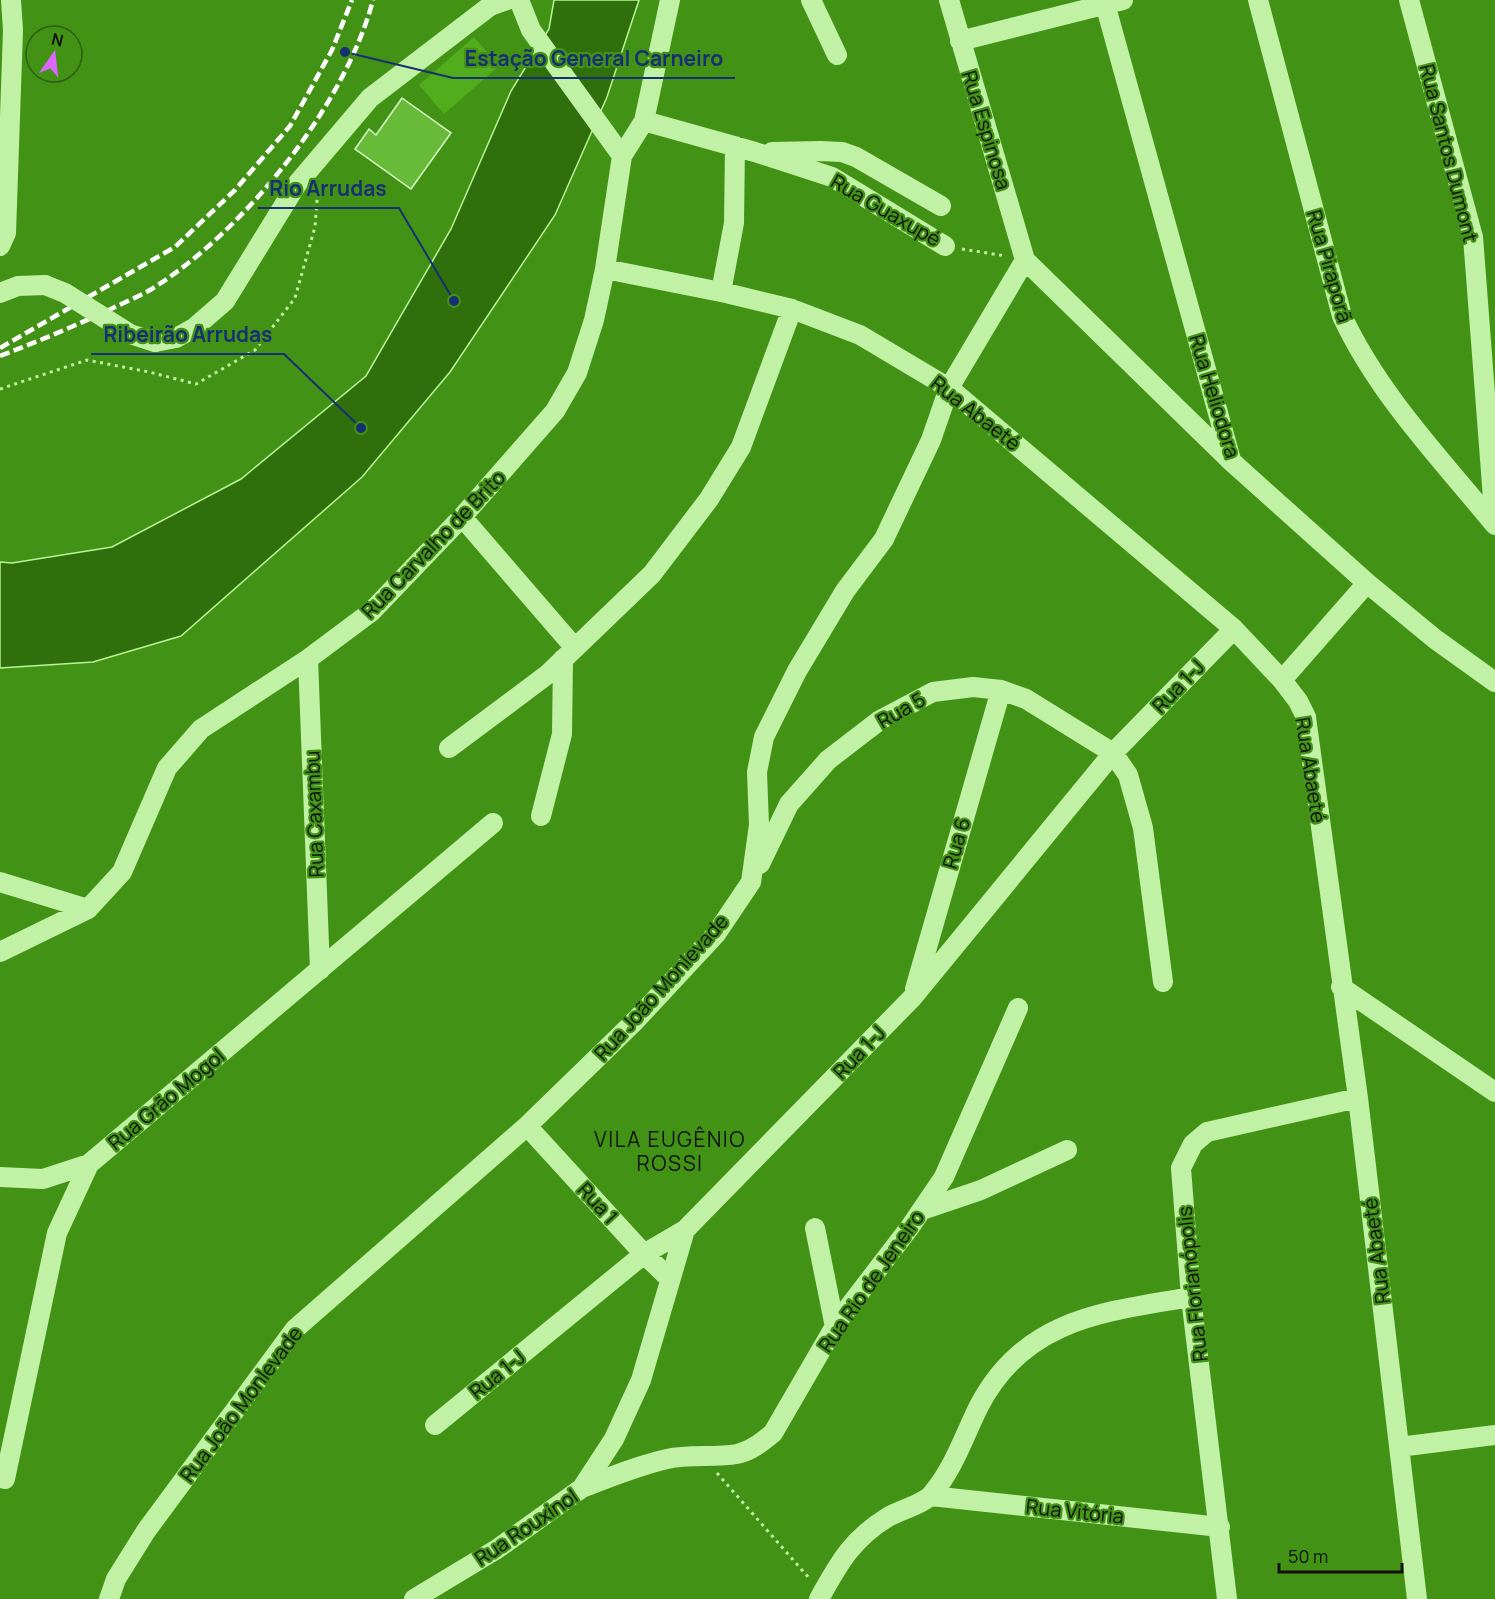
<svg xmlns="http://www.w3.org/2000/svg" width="1495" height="1599" font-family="Manrope,sans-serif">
<rect width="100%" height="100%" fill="#429315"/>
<path fill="#52ad1d" d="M474,37L499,66L444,114L419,85Z"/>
<path fill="#2f700d" stroke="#baf497" stroke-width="1.5" d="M554,0H639L607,97L555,215L450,372L362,477L181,636L93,662L0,668V562L12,563L112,547L241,479L366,376L451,229L511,91L549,29Z"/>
<path fill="#68ba39" stroke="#defccc" stroke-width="1.5" d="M402,98L451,133L411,189L355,149L369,129L376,135Z"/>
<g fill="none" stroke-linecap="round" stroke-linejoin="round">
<path stroke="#c1f1a5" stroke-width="3" stroke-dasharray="3 4.5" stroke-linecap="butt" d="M962,249L1006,256
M0,389L87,360L149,372L196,384L255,350L295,298L315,227L318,187
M717,1473L809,1578"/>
<path stroke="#c1f1a5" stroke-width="20" d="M519,0L531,30L622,156
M811,0L837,55
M949,0L1025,260L1232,462L1367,583L1435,639L1495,682
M1104,0L1231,460
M1258,0L1342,316C1379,395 1440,458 1495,525
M1409,0L1473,237L1495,524
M960,41L1123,0
M644,121L755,152L832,177L945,246
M772,152L820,151L842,152L856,157L941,206
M0,246L6,233L13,30L11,0
M605,269L726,293L792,309L860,335L949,388L1234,629L1282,680L1298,701L1306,717L1358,1098L1417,1599
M721,292L734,223L735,146
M0,293L18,286L45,285
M155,342L176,338L194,328L225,301L297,184L370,98L490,6L507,0
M462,517L575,648
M308,659L320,970
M1282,680L1367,583
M449,748L548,674L652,574L709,499L741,447L792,309
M541,816L562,734L563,659
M760,864L789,804L828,760L880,720L933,692L973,687L1001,690L1026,699L1113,753L1128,775L1143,828L1163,982
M0,882L88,909
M0,952L88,909L122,872L167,768L201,729L308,659L371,612L462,517L555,411L577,373L594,320L605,269L622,156L644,121L670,0
M1341,987L1495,1092
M915,989L1001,690
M527,1126L644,1254L670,1279
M0,1177L43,1179L89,1164
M922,1210L981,1190L1067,1150
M815,1228L835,1327
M435,1425L644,1254L685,1230L913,997L1113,753L1234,629
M1399,1447L1495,1435
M5,1479L57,1233L89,1164L493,823
M582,1488C610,1477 637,1466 667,1459C690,1454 714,1458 737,1454C751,1451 762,1442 773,1433L838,1321L910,1227L944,1177L1018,1008
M931,1496L1220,1527
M109,1599L116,1579L146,1531L295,1329L527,1126L635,1021L716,934L751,882L759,825L757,772L764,737L797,671L845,591L884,539L931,440L949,388L1025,260
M414,1599L497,1549L582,1488L614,1439L641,1380L685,1230
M819,1599C839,1563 852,1539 888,1517C900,1510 924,1504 932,1494C954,1468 964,1436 979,1406C1025,1318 1104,1312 1191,1297
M1227,1599L1191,1297L1181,1168L1193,1144L1207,1132L1358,1098"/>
<path stroke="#fff" stroke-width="4.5" stroke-dasharray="10 4.5" stroke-linecap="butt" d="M0,348L175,247L235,190L290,126L332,50L352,0
M0,356C39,341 75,326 113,308C125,302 138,297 150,290C243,233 345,106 373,0"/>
<path stroke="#c1f1a5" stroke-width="20" d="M45,285L65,293L130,334L155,342"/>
</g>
<g text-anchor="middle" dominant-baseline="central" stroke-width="4.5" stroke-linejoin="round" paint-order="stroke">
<g font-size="20" fill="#111" stroke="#429315">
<text transform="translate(987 130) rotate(73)">Rua Espinosa</text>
<text transform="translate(1449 153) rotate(76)">Rua Santos Dumont</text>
<text transform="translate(886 210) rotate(30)">Rua Guaxupé</text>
<text transform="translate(1330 266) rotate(74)">Rua Piraporã</text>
<text transform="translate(1215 396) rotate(73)">Rua Heliodora</text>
<text transform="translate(976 413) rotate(38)">Rua Abaeté</text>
<text transform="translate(433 544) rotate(-46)">Rua Carvalho de Brito</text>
<text transform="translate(1178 686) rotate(-46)">Rua 1-J</text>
<text transform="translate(901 710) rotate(-30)">Rua 5</text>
<text transform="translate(1311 770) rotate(81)">Rua Abaeté</text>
<text transform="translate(314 814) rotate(-92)">Rua Caxambu</text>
<text transform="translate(956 843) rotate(-74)">Rua 6</text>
<text transform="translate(661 987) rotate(-48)">Rua João Monlevade</text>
<text transform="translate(859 1052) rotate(-46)">Rua 1-J</text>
<text transform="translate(166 1099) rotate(-40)">Rua Grão Mogol</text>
<text transform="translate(598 1203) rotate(47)">Rua 1</text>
<text transform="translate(1376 1251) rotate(-97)">Rua Abaeté</text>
<text transform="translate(871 1281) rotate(-55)">Rua Rio de Jeneiro</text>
<text transform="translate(1192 1284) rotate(-96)">Rua Florianópolis</text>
<text transform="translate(497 1374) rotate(-39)">Rua 1-J</text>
<text transform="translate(241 1404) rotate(-53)">Rua João Monlevade</text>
<text transform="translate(1075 1511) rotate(6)">Rua Vitória</text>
<text transform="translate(526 1527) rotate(-34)">Rua Rouxinol</text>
</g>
<g font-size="21" letter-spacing="1.5" fill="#111" stroke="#429315">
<text x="670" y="1139">VILA EUGÊNIO<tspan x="670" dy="24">ROSSI</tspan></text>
</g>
</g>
<path fill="none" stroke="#173074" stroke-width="2" d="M345 52L453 78H735M454 301L399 208H258M361 428L284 354H91"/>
<g fill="#173074" stroke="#429315" stroke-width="2">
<circle cx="345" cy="52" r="6"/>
<circle cx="454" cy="301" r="6"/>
<circle cx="361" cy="428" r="6"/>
</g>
<g font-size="21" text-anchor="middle" font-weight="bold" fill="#173074" stroke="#429315" stroke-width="4.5" stroke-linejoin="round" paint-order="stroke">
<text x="594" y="66">Estação General Carneiro</text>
<text x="328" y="196">Rio Arrudas</text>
<text x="188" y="342">Ribeirão Arrudas</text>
</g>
<g transform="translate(54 54) rotate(14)"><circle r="28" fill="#429315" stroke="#2e5f13" stroke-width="1.5"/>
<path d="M0-4.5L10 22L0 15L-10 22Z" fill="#df65ff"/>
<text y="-9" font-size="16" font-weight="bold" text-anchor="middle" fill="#111111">N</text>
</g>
<path d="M1279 1563v9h123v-9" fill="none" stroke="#111111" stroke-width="3"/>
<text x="1288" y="1563" font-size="18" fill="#111111" stroke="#429315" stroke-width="4.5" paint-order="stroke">50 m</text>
</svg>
